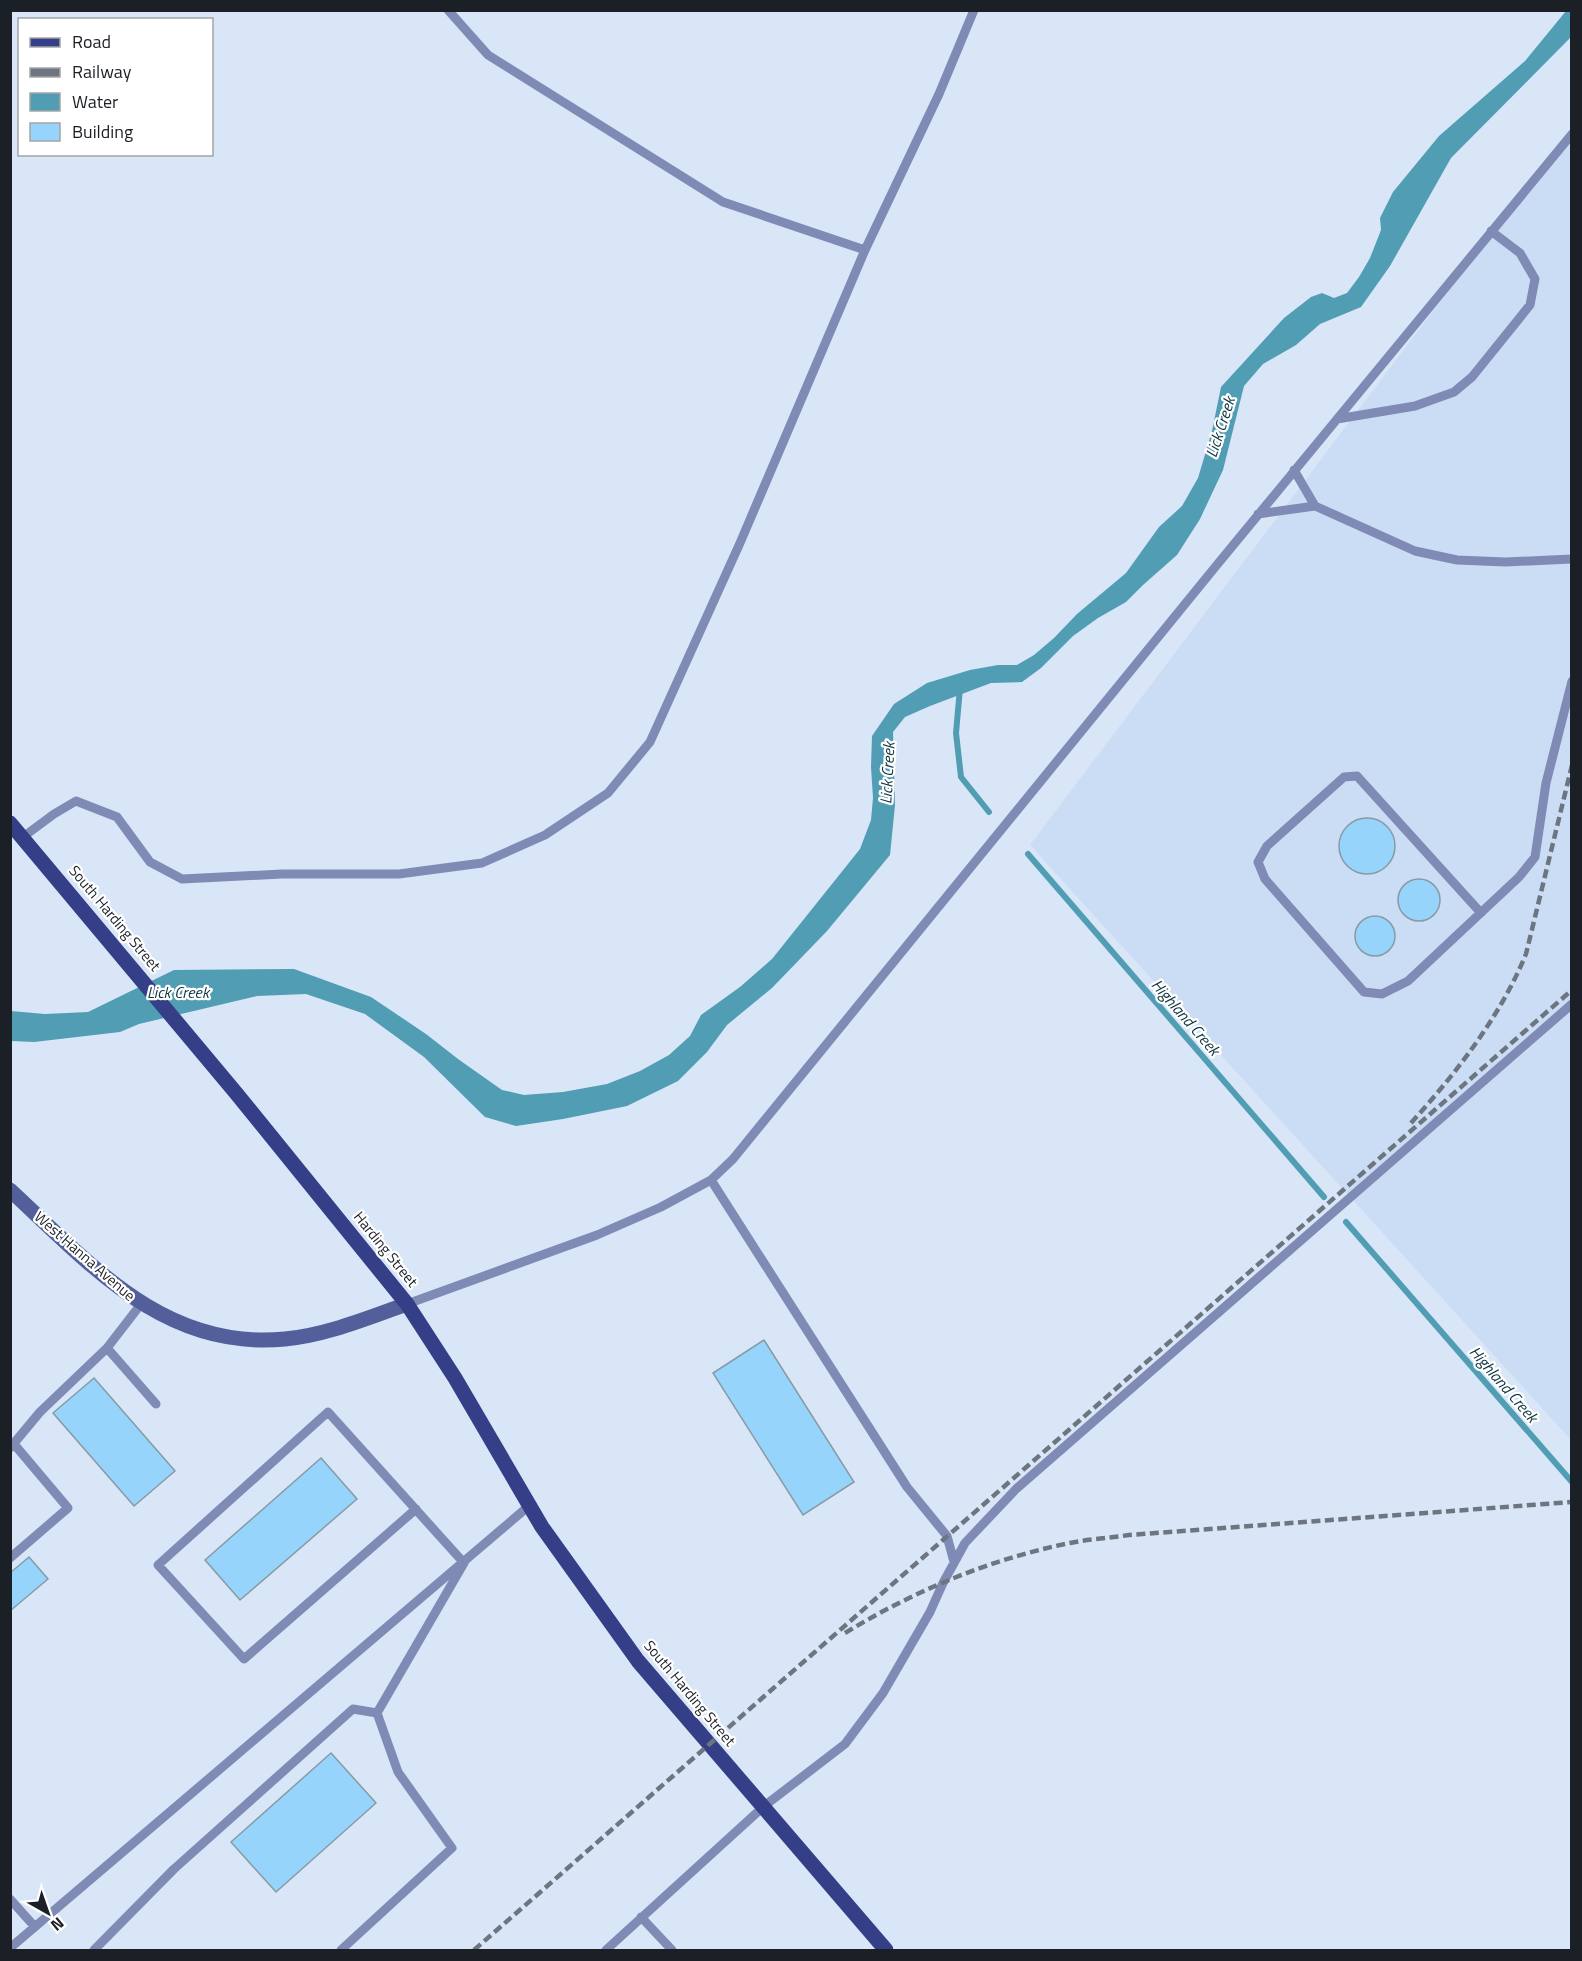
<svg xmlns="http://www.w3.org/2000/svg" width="1582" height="1961" font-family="'Titillium Web',sans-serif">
<rect width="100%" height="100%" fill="#d8e6f7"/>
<path fill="#cbddf5" d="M1571,128V1440L1030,845Z"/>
<path fill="#519db3" d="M1566,11H1571V37L1451,158L1390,266L1361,307L1320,324L1296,345L1263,364L1244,386L1223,470L1200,519L1177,555L1143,585L1126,602L1098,618L1073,636L1041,668L1022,682L991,683L930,706L905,717L893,732L895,805L890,855L827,931L772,988L727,1025L707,1052L678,1081L627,1106L563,1119L516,1126L485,1117L424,1057L365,1014L306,994L257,996L139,1024L120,1032L34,1042L11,1041V1011L45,1014L88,1012L174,970L294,969L371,997L426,1034L458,1059L502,1090L524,1095L563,1092L607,1084L640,1071L669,1055L690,1036L701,1015L740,987L772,959L860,849L871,820L873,798L871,767L872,736L894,704L927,683L970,670L998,665H1017L1034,655L1054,638L1077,614L1126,573L1159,527L1182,506L1198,478L1212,431L1221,387L1284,318L1311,297L1322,293L1334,298L1347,293L1359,277L1370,258L1381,230L1380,218L1393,192L1439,136L1525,61Z"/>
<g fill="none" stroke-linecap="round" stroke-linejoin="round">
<path stroke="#519db3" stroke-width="6" d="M960,688L956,733L961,777L989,812
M1028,854L1324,1197
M1346,1222L1572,1482"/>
</g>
<path fill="#97d4fb" stroke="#879aa6" stroke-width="1.5" d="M1339 846a28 28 0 1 1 56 0a28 28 0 1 1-56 0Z
M1398 900a21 21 0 1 1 42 0a21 21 0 1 1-42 0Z
M1355 936a20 20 0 1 1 40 0a20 20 0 1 1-40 0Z
M764,1340L854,1482L803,1515L713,1373Z
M94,1378L175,1471L134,1506L53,1413Z
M321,1458L357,1499L240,1600L205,1560Z
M29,1557L48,1579L10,1611V1573Z
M331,1753L376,1803L276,1892L231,1842Z"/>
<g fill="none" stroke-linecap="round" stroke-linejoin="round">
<path stroke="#808bb5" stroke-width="9" d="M865,250L939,94L974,10
M1337,419L1415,406L1454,392L1472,377L1530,305L1535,279L1520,253L1491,231
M1294,470L1315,506
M1258,514L1315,506L1415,551L1457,560L1506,562L1572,559
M23,837L54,814L76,801L117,817L150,862L182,879L282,874H399L482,863L545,835L608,793L650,742L740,543L865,250L723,202L488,55L448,10
M1481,913L1357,776L1344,777L1267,846L1258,862L1265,879L1364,992L1382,994L1408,981L1519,877L1535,857L1546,783L1572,681
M711,1180L907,1487L947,1536L954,1562
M407,1304L597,1235L661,1207L711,1180L733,1159L1216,566L1572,134
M107,1348L156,1404
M10,1448L40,1412L107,1348L141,1304
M10,1558L68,1508L14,1444
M377,1713L464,1563L328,1412L158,1565L244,1659L416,1509
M10,1899L35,1927
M641,1917L672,1950
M10,1948L530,1505
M94,1950L174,1869L353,1709L377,1713
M341,1950L452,1848L398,1772L377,1713
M606,1950L763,1807L845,1744L883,1693L930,1612L943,1583L965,1543L1016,1489L1572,1004"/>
<path stroke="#525f9b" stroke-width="15" d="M10,1190C90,1264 165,1351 285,1339C327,1335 367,1318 407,1304"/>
<path stroke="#343f87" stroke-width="15" d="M10,823L236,1093L407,1304L455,1378L542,1527L638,1661L886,1950"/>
<path stroke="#6d7581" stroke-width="4.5" stroke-dasharray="9 4.5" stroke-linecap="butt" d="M1411,1123C1457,1072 1500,1017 1526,954L1572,765
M845,1633C914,1591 990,1559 1070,1543C1089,1539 1109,1538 1129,1535L1572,1502
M474,1950L1572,990"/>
</g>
<g text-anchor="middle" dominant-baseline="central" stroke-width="4.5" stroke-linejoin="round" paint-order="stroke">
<g font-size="15" fill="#1b1f26" stroke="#fff">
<text transform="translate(115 918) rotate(50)">South Harding Street</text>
<text transform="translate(386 1249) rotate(51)">Harding Street</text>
<text transform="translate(85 1256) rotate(41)">West Hanna Avenue</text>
<text transform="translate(690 1693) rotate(50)">South Harding Street</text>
</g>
<g font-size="16" font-style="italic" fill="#0f343e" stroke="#fff">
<text transform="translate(1220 427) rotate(-72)">Lick Creek</text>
<text transform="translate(887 773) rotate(-87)">Lick Creek</text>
<text x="178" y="992">Lick Creek</text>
<text transform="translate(1186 1017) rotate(49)">Highland Creek</text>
<text transform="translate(1504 1384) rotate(49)">Highland Creek</text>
</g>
</g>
<rect width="1582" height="1961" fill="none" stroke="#1b1f26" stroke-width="24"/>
<rect x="18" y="18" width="195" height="138" fill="#ffffff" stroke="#a4a5a8" stroke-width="1.5"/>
<rect x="30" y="38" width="30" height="9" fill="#343f87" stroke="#a4a5a8" stroke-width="1.5"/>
<text x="72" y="48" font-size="18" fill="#1b1f26">Road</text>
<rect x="30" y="68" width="30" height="9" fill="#6d7581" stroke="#a4a5a8" stroke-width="1.5"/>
<text x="72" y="78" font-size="18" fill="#1b1f26">Railway</text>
<rect x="30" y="93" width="30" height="18" fill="#519db3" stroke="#a4a5a8" stroke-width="1.5"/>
<text x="72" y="108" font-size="18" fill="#1b1f26">Water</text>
<rect x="30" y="123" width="30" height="18" fill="#97d4fb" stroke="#a4a5a8" stroke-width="1.5"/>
<text x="72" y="138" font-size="18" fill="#1b1f26">Building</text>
<g transform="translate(48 1913) rotate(140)" stroke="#ffffff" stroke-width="4.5" paint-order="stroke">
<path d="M0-4.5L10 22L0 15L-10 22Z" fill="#1b1f26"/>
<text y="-9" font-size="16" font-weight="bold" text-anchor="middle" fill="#1b1f26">N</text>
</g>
</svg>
